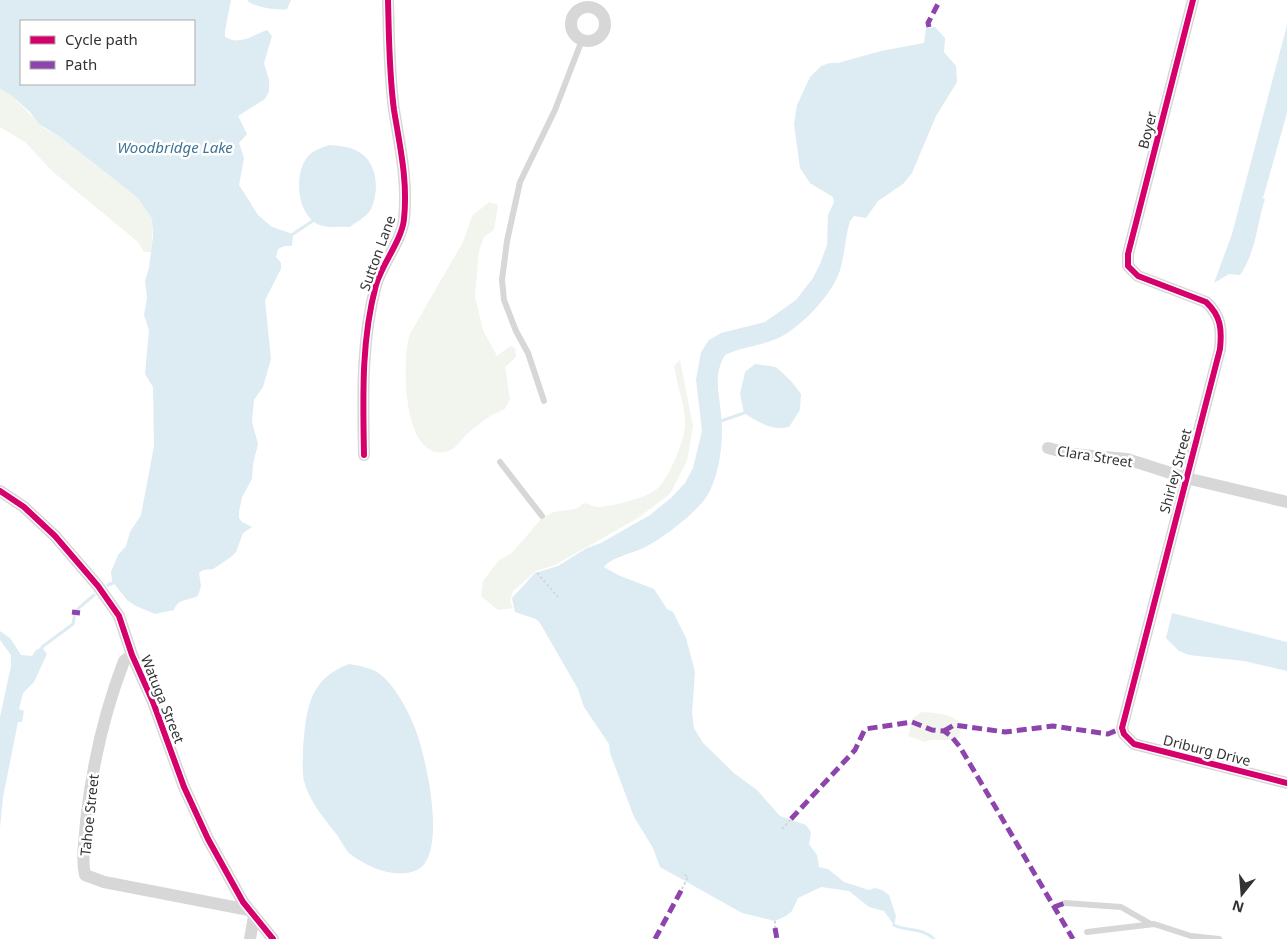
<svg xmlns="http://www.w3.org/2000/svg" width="1287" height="939" font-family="'Noto Sans',sans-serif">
<rect width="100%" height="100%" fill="#fff"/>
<path fill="#f1f5ed" d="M0,89L11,95L45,129L63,139L138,198L152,219V252H144L138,242L53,172L25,142L0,127Z
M489,202L498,205L494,230L484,237L479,251L475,297L483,330L497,356L510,346L515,348L516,357L505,367L510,399L505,409C489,415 477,425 464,437C461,441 455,448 451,450C402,470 401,358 410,334L463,242L472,216Z
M680,360L693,426L687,461L670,494L638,518L555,565L536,571L513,591L510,602L513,608L498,610L481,596L483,581L499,560L512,553L542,518L554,512L576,509L584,503C589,504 594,507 599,507C612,506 647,498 657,489C669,478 684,442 685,426C686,407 677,385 674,366Z
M922,712C935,713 953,713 962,725L959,738C948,743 936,737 925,742L908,736L913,718Z"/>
<path fill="#ddebf3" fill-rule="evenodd" d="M0,0H231L225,31V37C241,46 253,35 267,30L272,36L264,63L269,80V91L265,99L238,116L247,134L239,143L244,158L239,185L258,215L272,227L293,234L292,246H284L278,249L276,257L281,263V269L265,300L271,359L263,387L254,400L252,422L258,444L253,464L252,479L242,497L239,512V518L242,522L252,527L243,533L236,552L231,557L213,569L203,570L199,573L201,586L198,596C188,601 178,598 174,610L155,614L136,606L127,600L112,581L111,572L118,555L126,546L130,532L141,515L154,446L153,387L145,374L149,330L144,315L147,298L145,281L149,268L153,236L152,219L138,198L63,139L39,124L30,112L11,95L0,89ZM21,21H194V84H21Z
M247,0H291L287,9C278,11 252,7 247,0Z
M1287,25V113L1263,198L1265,199C1256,226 1257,250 1240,275L1229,274L1214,283L1232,234Z
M935,27L945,38L944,52L956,66L957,82L936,116L912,173L903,184L878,201L866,218L854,216L850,221C845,237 845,254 840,270C833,294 799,330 776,339C760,346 741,347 725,355C713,375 719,392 721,414C724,439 720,475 707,496C696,513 660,541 641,549C630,554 612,557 604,567L618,575L654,589L667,609L673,612L686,638L695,672L692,713L694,728L703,743L734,773L757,790L780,816L806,825L811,832L809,844L817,855L819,867L828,869L844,882L869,890L875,888L882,890L889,895L896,916L894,925L884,911L869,907L849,891L821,887L798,898L792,911L786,916L775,921L742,913L660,867L653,848L634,817L610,753L609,744L584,707L578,689L540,623L536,619L515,612L512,598L535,573L558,566L587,548L601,543L650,515L671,498L685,483L693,468L702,431L696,380L701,352L709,340L721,333L765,322L796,300L813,278L820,264L827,245L828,215L834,202L833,197L810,183L800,168L794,124L797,105L810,77L821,66L830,63H838L881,51L924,43L926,28Z
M329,145C341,146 353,147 362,154C378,166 379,192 371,209C368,216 356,222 350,227C342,226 331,228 323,226C298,220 293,178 306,159C311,151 321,148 329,145Z
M755,364L776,367L791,381L801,394L800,410L789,427C771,431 759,422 744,413L740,394L745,372Z
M1172,613L1287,642V671L1244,661L1189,655L1179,651L1166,638Z
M0,631L10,638L21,655L32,656L36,650L42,647L47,654L34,682L23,693L19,709L24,711L22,722H18L3,797L0,828V717L11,666V655L0,640Z
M349,664C360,666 373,668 381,675C394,685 408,710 414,726C425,751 449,855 417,870C395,880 368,867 350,854C345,849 341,841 337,835C324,818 310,803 304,781C302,771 303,760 303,750C306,711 308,679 349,664Z"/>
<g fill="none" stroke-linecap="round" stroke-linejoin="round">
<path stroke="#ddebf3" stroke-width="3" d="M293,234L317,218
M721,421L744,413
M108,585L113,583
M42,647L73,624L75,612L80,607L94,595
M894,925C907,932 922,927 934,939"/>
<path stroke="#d6d6d6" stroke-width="2" stroke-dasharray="2.5 2.5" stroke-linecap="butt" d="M537,573L558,597
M782,829L791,819
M682,889L688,877L682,873
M775,921V928"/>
<path stroke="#d7d7d7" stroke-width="6" d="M544,401L528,353L516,331L504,300L502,280L507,241L520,182L555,110L582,40
M500,462L542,516
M1065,903L1121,907L1149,923
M1087,932L1154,924L1191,936L1219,939"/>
<path stroke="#d7d7d7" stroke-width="12" d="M1193,0L1128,254V266L1138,276L1206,302C1221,316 1222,329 1220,349L1122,728L1124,734L1134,744L1287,783
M571 24a17 17 0 1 1 34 0a17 17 0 1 1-34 0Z
M1048,448L1071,454L1127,459L1186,478L1287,502
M364,455C363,397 361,341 376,285C382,264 402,240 404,219C408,181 400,147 394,110C389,73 389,37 388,0
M0,491L24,507L55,536L98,586L119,616L132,655L153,702L184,787L208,839L243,902L273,939
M132,655L124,661C104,713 92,766 86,821C85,839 81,858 85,875L104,882L249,910
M250,939L254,916"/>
<path stroke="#8e44ad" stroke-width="5" stroke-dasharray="10 5" stroke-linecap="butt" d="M929,27L928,23L940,0
M72,612L80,613
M944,731L954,725L1005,732L1053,726L1108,734L1122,728
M791,819L855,750L865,729L912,722L932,730L944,731L951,736L960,747L1073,939
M1054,907L1065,903
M775,928L777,939
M655,939L682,889"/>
<g stroke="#fff" stroke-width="9">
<path id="cycleway" d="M1193,0L1128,254V266L1138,276L1206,302C1221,316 1222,329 1220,349L1122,728L1124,734L1134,744L1287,783
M364,455C363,397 361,341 376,285C382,264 402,240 404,219C408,181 400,147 394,110C389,73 389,37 388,0
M0,491L24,507L55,536L98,586L119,616L132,655L153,702L184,787L208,839L243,902L273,939"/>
</g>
<use href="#cycleway" stroke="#d6006c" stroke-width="6"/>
</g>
<g text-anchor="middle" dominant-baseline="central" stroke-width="5" stroke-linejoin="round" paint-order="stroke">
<g font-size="14" fill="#333" stroke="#fff">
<text transform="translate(1147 130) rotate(-76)">Boyer</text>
<text transform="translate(377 253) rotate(-70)">Sutton Lane</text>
<text transform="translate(1095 456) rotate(9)">Clara Street</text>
<text transform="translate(1175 471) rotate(-75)">Shirley Street</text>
<text transform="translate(163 699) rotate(68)">Watuga Street</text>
<text transform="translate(1207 750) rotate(14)">Driburg Drive</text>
<text transform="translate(89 815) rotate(-84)">Tahoe Street</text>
</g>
<g font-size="15" font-style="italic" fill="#3f7597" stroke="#fff">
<text x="175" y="147">Woodbridge Lake</text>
</g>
</g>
<rect x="20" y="20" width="175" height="65" fill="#ffffff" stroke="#adadad"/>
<rect x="30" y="36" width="25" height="8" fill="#d6006c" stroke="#adadad"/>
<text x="65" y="45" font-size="15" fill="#333333">Cycle path</text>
<rect x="30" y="61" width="25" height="8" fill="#8e44ad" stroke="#adadad"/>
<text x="65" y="70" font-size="15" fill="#333333">Path</text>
<g transform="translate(1242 894) rotate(197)" stroke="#ffffff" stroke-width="4" paint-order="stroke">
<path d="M0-4L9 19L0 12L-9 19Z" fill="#333333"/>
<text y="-8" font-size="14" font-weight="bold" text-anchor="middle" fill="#333333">N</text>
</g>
</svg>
